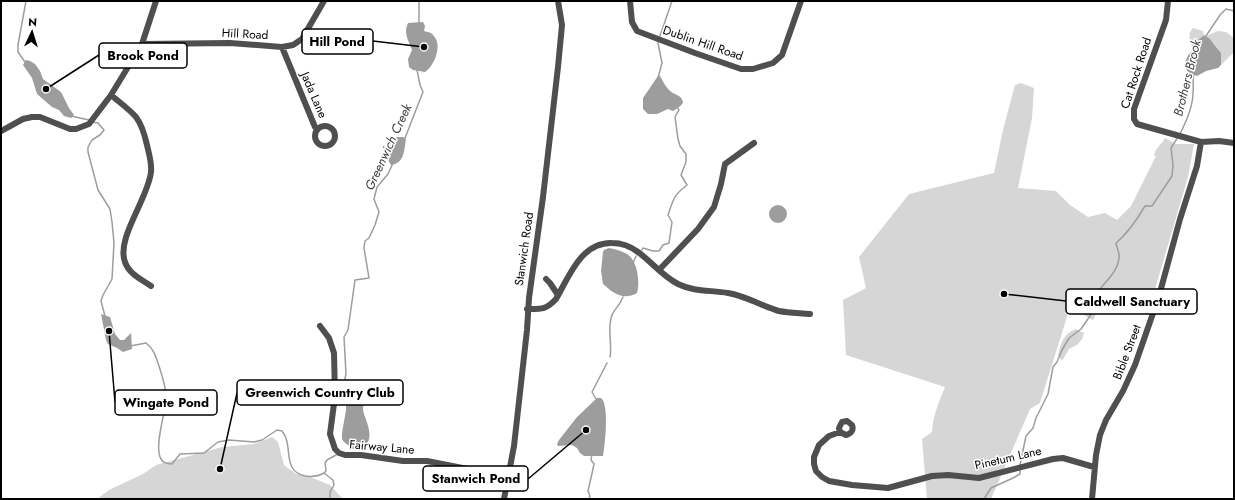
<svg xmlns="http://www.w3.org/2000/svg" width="1235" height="500" font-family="Jost,sans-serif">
<rect width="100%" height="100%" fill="#fff"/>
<path fill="#d6d6d6" d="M1193,28L1203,31L1204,35L1192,45C1189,39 1188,33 1193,28Z
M1218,31L1226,32L1234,38V52L1221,65C1220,61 1221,58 1221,55C1219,47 1212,41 1206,36Z
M1021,83L1034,88L1032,118L1018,188L1056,191L1070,205L1088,217L1105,213L1117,220L1131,206L1156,156H1154C1155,147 1162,145 1165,138L1176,144H1194L1188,177L1148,313L1097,307L1094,319L1092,320L1084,315L1082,309L1084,305L1071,304L1040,403L1030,409L991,499H927L922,439L932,432C933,415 939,402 945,387L846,355L843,300L866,288L859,257L909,194L994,173L1003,130L1015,85Z
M1076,329L1084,333L1082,339L1077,345L1069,349L1062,361L1058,355C1061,343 1063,334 1076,329Z
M272,437L278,442L284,465L296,474L308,476L330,485L343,499H97L109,490L143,474L156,465L222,447L254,444Z"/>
<path fill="#9d9d9d" d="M423,22L425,26L424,31C427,32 431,32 433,35C443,44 435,65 425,72L413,70L409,67L408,59L412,50C409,41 403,34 408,23Z
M1204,35L1210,39L1221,53V65L1218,68L1206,71L1197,76L1188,72C1183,65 1186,56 1192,51V45Z
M26,60L30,61L35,64L40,71L43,79L61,92L69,108L74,115L71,118L64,116L59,110L52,107L37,94L32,78L23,65Z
M658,76H660C663,81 665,86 669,90C675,96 681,94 683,102C682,106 676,109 673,111L668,109L657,114H648L643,109V98Z
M397,137H403L406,139C404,150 405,163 391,165L389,162L387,154L390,151L391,143Z
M769 214a9 9 0 1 1 18 0a9 9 0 1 1-18 0Z
M609,248C615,249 622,251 627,254C638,261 640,283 637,293C623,301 613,293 603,284L601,271L603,252L604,250Z
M101,314L110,317L115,334L120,340H124L131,333L132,349L123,352L117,348L108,344L106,340Z
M354,391C371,399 360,404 364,414C370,430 376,447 353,449L344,442L342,439V433L346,410V400L350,395Z
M597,398C599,398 600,397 602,399C609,407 605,445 603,456H584L580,453L577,448L572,445L558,446L557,444L559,440L577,417Z"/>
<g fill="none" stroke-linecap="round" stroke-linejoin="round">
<path stroke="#9d9d9d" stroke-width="1.5" d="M419,1V23
M660,36L672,1
M1206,36L1220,15L1226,9L1234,11
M25,62L18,52V45L26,1
M658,78L662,63L658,43
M71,116L89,120
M92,122L98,123L104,130L100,135L92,140L88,147V152L98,190L110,209L112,222L114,243L112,279L103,295L101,301L105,316
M1180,134C1186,122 1193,107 1193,93C1194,86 1192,81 1194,74
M405,138L423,92L420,85L417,70
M642,250L643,248L653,251H659L663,245L669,243L672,222L668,215C674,198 673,196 687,185L681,175L686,162V154L680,146L678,139L675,117L679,110L677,107
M633,263L636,256
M130,346L146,343C154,349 156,357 159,366C162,376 167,389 166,399C165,413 155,445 160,457C162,463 167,464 172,464L180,454L204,453L218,442L229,440L254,442L262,440L277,430L282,431C294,445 281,471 305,476C312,477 317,477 324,473
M610,357C612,352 609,333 610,325C611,309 618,310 623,297
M349,398L343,387L346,374L344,337L348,330L355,280L369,278L364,248L365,241L369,238L375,225L379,212L374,199L377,187L388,174L393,163
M596,399L592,392L607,363
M1020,465L1026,436L1033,428L1036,418L1048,394L1053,367L1057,362L1062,350L1069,338L1081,329L1092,313C1088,290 1117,280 1119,258C1120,254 1117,248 1116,243C1127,234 1138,218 1145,206H1152L1172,176L1173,165L1171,148L1178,137
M324,473L333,480L334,485L330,492V499
M324,473L326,471L325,463L327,460L336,455
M589,499L590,496L588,491C590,482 592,474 594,464L591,460L592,454
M984,499L991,488L1013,478L1020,474V469"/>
<path stroke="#4f4f4f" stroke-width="6" d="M630,1L632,22L637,31L695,53L741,69H753L773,63L782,55L801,1
M1168,1L1166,20L1134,109V119L1137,124L1201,142L1219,141L1234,143
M142,44L230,43L282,47L293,45L302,39L324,1
M282,47L315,127L317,129
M111,95C119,102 129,109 136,117C142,125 145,136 147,145C149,154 152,163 151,172C148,199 116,238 125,262C129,274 141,279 151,286
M315 136a10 10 0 1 1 20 0a10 10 0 1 1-20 0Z
M1,131L23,119L32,117H40L70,129H76L89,124L111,95L142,44L156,1
M659,270L698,229L714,207L721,184L725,164L754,143
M546,279L550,283L558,295
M527,309C541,309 546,310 556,299C569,277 581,242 612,243C621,243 630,246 638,252C652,262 662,276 678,284C694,292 711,290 728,293C746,296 762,306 779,311C789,313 800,313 810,314
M320,326L329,338L334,353L335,396L330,434L335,449L339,453L345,455H361L403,461H427L508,477
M840,432L839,428L842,422L847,421L852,425C854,430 851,434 846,435L840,432L829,436L819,445L814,457V464L816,471L822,477L829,481L852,485L888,488L932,476L948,475L979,478L1053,459L1063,458L1094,467
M504,499L514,446L527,330L529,298L543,197L558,67L562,25L558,1
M1092,499L1096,455L1100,435L1106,420L1123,391L1135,365L1159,296L1180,219L1197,166L1201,142"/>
</g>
<g text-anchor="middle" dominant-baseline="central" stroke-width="3" stroke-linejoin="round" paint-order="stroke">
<g font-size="12" fill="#000" stroke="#fff">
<text transform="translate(245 34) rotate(3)">Hill Road</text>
<text transform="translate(703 43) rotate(19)">Dublin Hill Road</text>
<text transform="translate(1136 73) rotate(-72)">Cat Rock Road</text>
<text transform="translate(314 95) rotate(67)">Jada Lane</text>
<text transform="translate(524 249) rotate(-82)">Stanwich Road</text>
<text transform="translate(1127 352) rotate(-69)">Bible Street</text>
<text transform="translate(382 447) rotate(5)">Fairway Lane</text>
<text transform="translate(1008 458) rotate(-13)">Pinetum Lane</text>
</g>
<g font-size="13" font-style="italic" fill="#3e3e3e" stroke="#fff">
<text transform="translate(1187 78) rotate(-76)">Brothers Brook</text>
<text transform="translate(388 147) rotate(-65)">Greenwich Creek</text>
</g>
</g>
<path fill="none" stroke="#000" stroke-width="1.5" d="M424 47L373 41M46 89L99 55M1004 294L1066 301M220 469L237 393M109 331L115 402M586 430L528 479"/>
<g fill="#000" stroke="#fff" stroke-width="1.5">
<circle cx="424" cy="47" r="4"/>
<circle cx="46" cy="89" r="4"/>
<circle cx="1004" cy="294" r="4"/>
<circle cx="220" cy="469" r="4"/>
<circle cx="109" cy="331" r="4"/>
<circle cx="586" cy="430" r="4"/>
</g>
<g fill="#fff" stroke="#000" stroke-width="1.5">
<rect x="302" y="29" width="71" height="25" rx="4"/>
<rect x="99" y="43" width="88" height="25" rx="4"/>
<rect x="1066" y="289" width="131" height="25" rx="4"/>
<rect x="237" y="380" width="166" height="25" rx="4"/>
<rect x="115" y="390" width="102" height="25" rx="4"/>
<rect x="423" y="466" width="105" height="25" rx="4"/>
</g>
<g font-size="13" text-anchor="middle" font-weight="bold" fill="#000">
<text x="337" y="46">Hill Pond</text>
<text x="143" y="60">Brook Pond</text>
<text x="1132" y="306">Caldwell Sanctuary</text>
<text x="320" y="397">Greenwich Country Club</text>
<text x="166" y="407">Wingate Pond</text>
<text x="476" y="483">Stanwich Pond</text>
</g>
<rect width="1235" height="500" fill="none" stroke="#000000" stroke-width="4"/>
<g transform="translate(32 32) rotate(4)" stroke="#ffffff" stroke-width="3" paint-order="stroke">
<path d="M0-3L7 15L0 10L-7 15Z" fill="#000000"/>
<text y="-6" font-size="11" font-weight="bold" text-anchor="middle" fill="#000000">N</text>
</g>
</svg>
